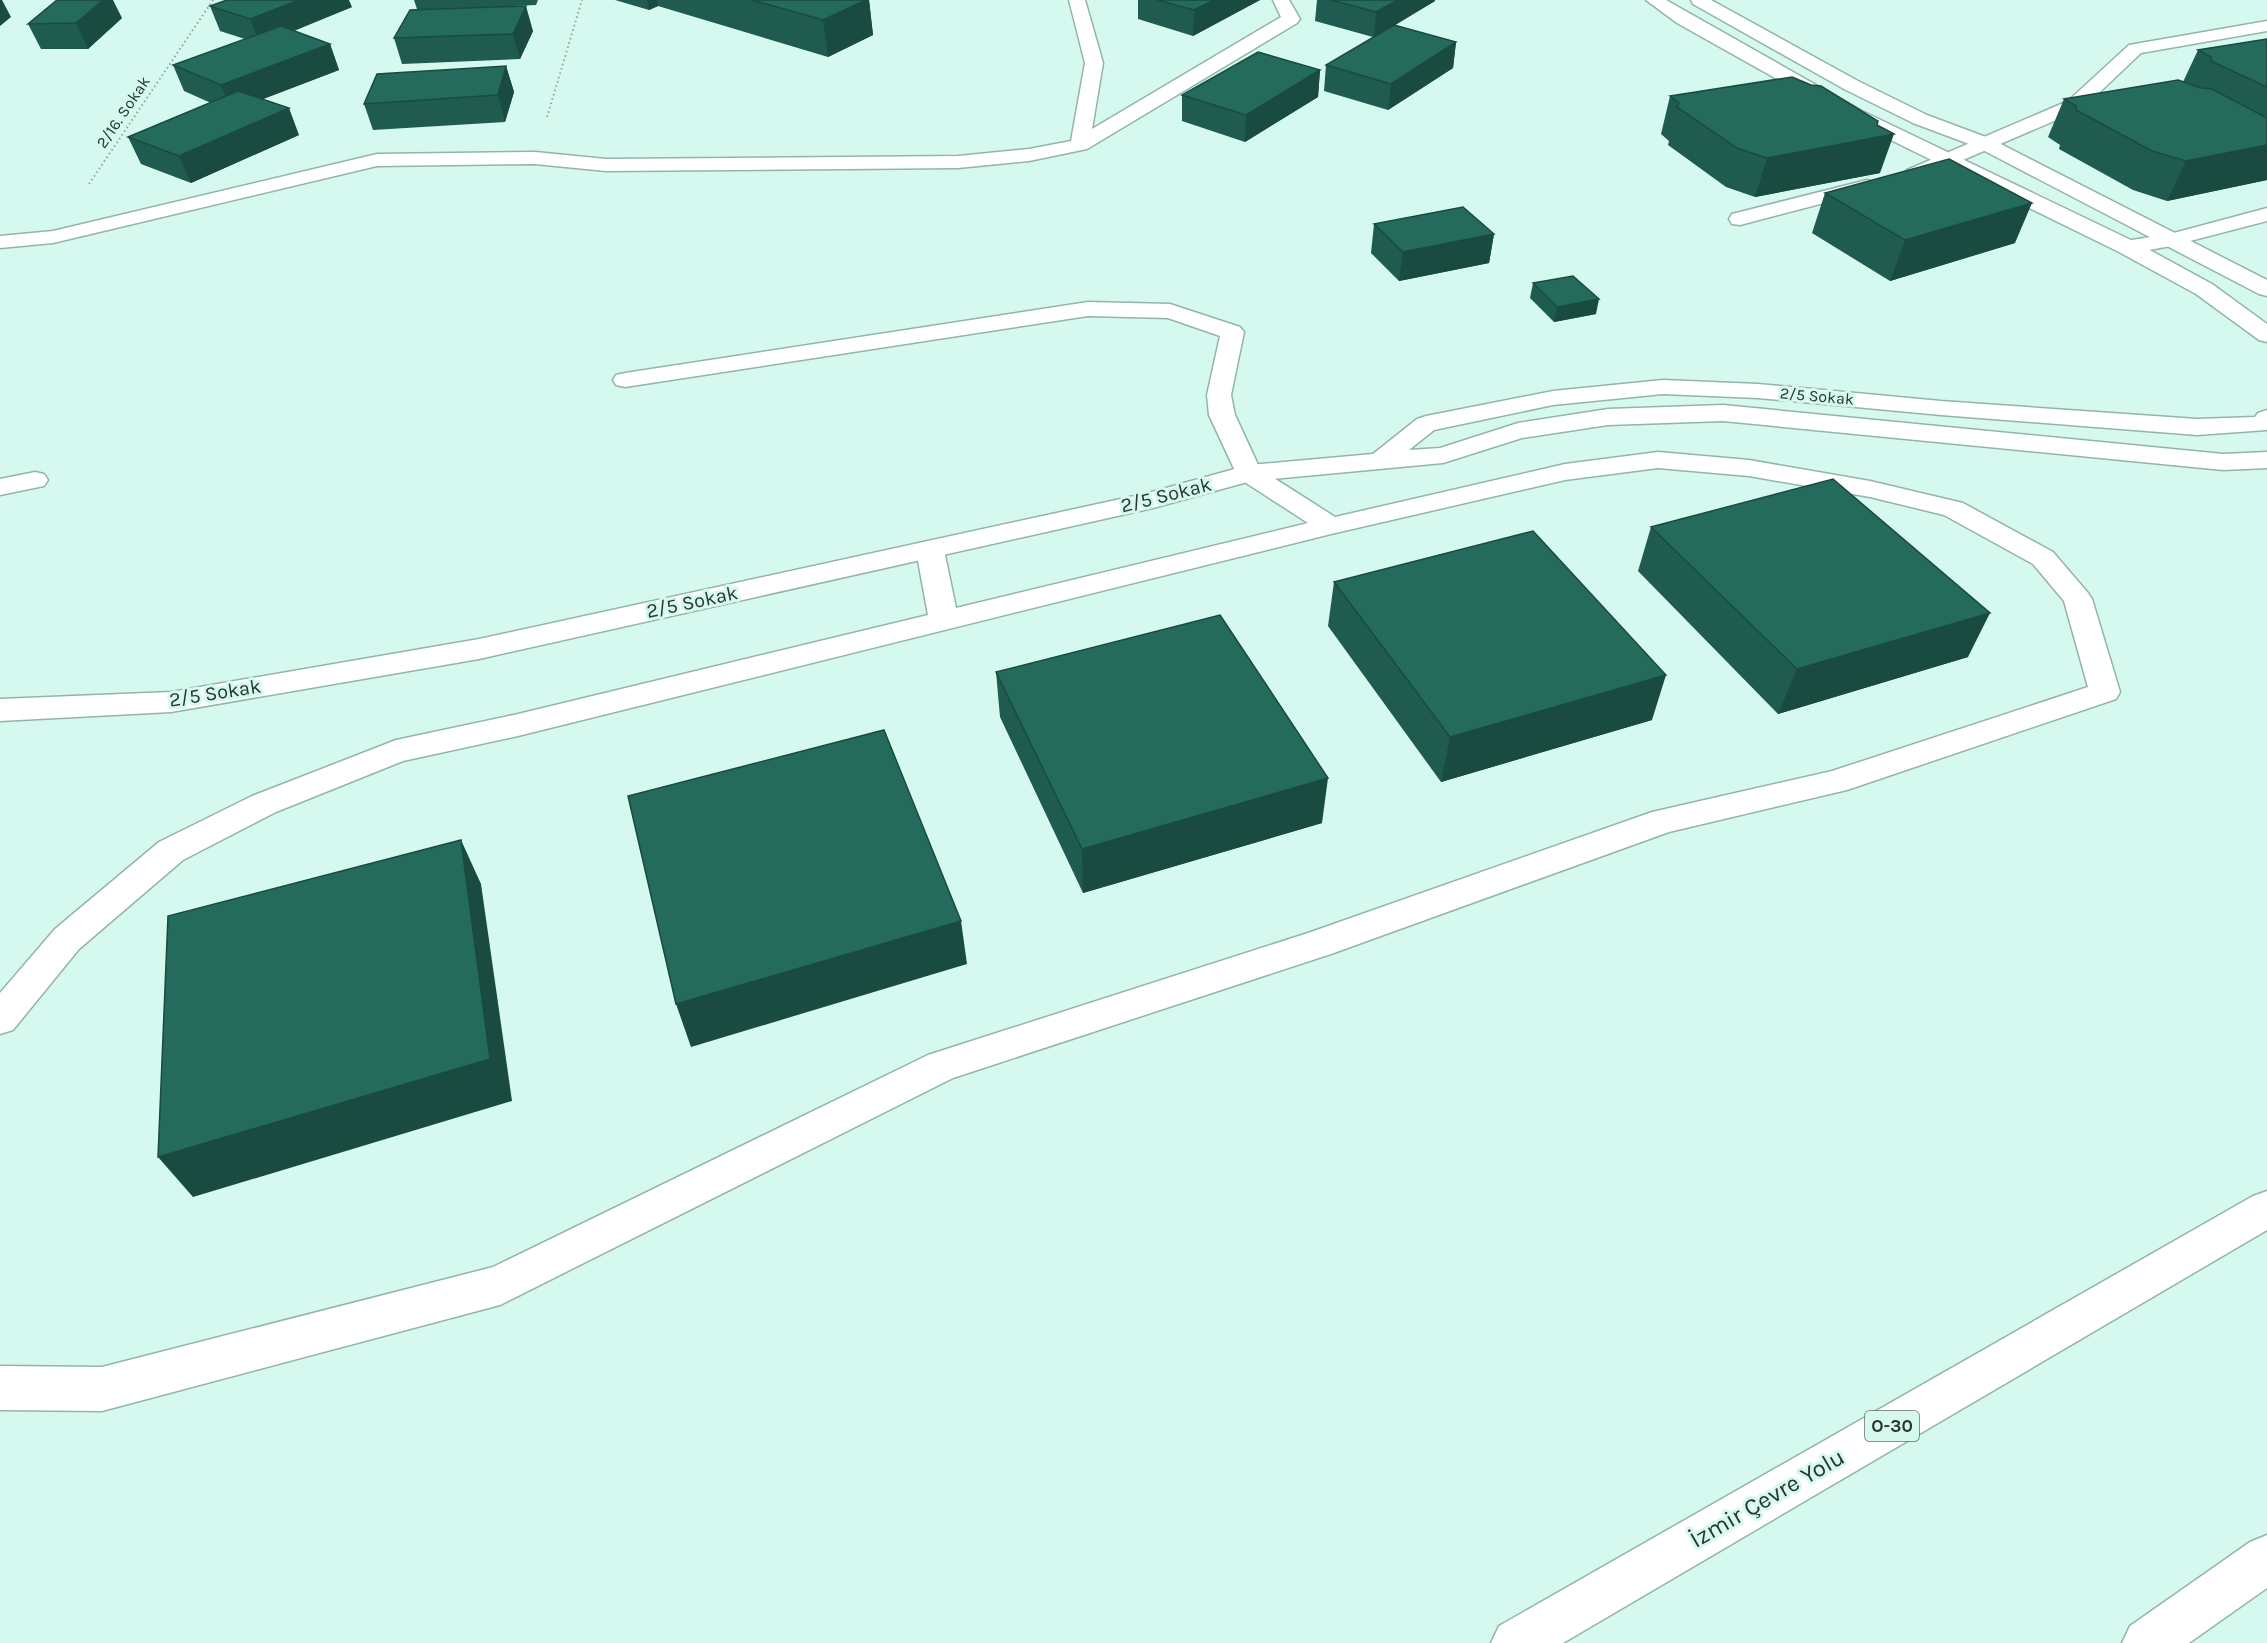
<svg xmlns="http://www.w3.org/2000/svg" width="2267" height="1643" font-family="Karla,sans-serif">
<rect width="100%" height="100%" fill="#d6f9ef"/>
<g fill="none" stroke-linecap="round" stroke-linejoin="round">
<g stroke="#93b4ab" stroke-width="3">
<path id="lane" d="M1069,0H1085L1103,63L1092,129L1281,17L1273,0H1289L1300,19L1297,23L1087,149L1029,161L958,168L606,171L535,164L377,166L53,243L0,248V236L53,231L377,154L535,152L606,159L958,156L1029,149L1071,141L1085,63Z
M2267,21V31L2141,53L2082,109L1921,178H1907L1904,174L1907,170L2068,101L2129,45Z
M1867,180L1874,182L1877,186L1874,190L1740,225L1732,224L1729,219L1732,214Z
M2267,208V221L2171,246L2127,254L2119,252L2116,247L2119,242L2170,234Z
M1088,302L1170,304L1240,327L1244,332L1231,395L1235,415L1260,469L1335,517L1565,464L1658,452L1749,460L1870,481L1963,503L2053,552L2088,593L2092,599L2120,692L2116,699L1847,790L1669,832L1331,954L953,1078L500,1305L102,1411L0,1410V1366L102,1367L493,1267L928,1055L1308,933L1652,812L1832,771L2088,687L2064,601L2033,564L1944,515L1870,497L1749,476L1658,468L1565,480L1331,534L518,736L403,761L276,812L183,860L79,949L13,1030L0,1034V993L55,929L159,842L252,796L396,740L518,714L928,615L916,550L920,544L930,542L940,544L944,550L956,608L1308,523L1240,479L1236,473L1209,415L1207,395L1220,336L1168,318L1088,316L625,387L616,385L613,380L616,375L625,373Z
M35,472L44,474L48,480L44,486L0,495V479Z"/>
</g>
<g stroke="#93b4ab" stroke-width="3">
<path id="street" d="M1646,0H1666L1862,111L2135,242L2212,284L2267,324V342L2259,340L2196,294L2119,252L1848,119L1677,23Z
M1691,0H1711L1858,81L1927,115L1991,139L2267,280V296L2259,294L1977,147L1913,123L1844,89L1693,4Z
M1663,380L1758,384L1941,401L2197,419L2255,417L2258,413L2267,410V430L2197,435L1941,415L1758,398L1663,394L1553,405L1434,430L1409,450L1440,448L1518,423L1608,409L1723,405L2223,454L2267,452V468L2223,470L1723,421L1608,425L1522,438L1443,463L1251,481L1153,508L479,659L171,712L0,721V699L171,692L479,639L1148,493L1249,465L1373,454L1417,419L1426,416L1553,391Z"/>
</g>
<g stroke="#93b4ab" stroke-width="3">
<path id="highway" d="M2267,1191V1230L1563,1643H1491L1499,1626L2253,1196Z
M2267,1535V1588L2189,1643H2122L2130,1626L2250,1542Z"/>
</g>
<path stroke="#8da69f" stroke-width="2" stroke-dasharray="1.5 3" stroke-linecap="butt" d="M547,117L582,0
M89,184L213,0"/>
<use href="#lane" fill="#fff" fill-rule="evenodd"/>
<use href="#street" fill="#fff" fill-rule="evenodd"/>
<use href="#highway" fill="#fff" fill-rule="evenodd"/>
</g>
<path fill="#1f5c4f" d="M414,0H538L536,5L513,6L533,31L520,59L402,64L394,38L417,9Z
M615,0H869L873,35L828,57L658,6L649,10Z
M1138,0H1260L1193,36L1138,19Z
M1317,0H1435V1L1394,25L1456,42L1453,68L1388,110L1324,91L1326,65L1373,37L1315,21Z
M210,6L352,7L294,31L330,44L339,70L263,99L299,135L191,183L141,164L128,137L211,103L184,91L173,65L245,39L220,31Z
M122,18L88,49H41L28,24Z
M2267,39V180L2167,201L2133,190L2059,149L2060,145L2048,137L2064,99L2183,82L2198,50Z
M506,66L514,92L505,122L373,130L364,104Z
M1320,70L1318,97L1245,142L1182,121V95Z
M1670,96L1877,125L1880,173L1755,197L1726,187L1668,145L1669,141L1661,134Z
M1825,193L2015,243L1890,281L1812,233Z
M1374,224L1494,234L1489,263L1399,281L1371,253Z
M1533,283L1596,314L1554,322L1530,298Z
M1651,527L1968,657L1778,714L1638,571Z
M1334,582L1652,720L1441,782L1328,626Z
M996,672L1322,823L1083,893L1000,717Z"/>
<path fill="#194b40" d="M0,0H2L11,17L0,26Z
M103,0H113L122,18L88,49L76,23Z
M299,0H349L352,7L260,44L250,19Z
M647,0H657L658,6L649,10Z
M866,0H869L873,35L828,57L823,20Z
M1214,0H1260L1193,36L1194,10Z
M1398,0H1435V1L1374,38L1376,12Z
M526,6L533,31L520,59L513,34Z
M1456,42L1453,68L1388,110L1391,84Z
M330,44L339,70L232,111L221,85Z
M506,66L514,92L505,122L498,95Z
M1320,70L1318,97L1245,142L1246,115Z
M289,108L299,135L191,183L179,156Z
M1894,134L1880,173L1755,197L1767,158Z
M2267,145V180L2167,201L2186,161Z
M2032,203L2015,243L1890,281L1905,240Z
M1494,234L1489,263L1399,281L1403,252Z
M1599,299L1596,314L1554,322L1557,307Z
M1990,613L1968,657L1778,714L1797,669Z
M1666,675L1652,720L1441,782L1450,737Z
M1328,778L1322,823L1083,893L1082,849Z
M461,840L481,884L512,1101L193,1197L158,1157Z
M961,921L967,964L691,1047L676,1004Z"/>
<path fill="#246b5c" stroke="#194b40" stroke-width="1.5" d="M57,0H103L76,23L28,24Z
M227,0H299L250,19L210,6Z
M752,0H866L823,20Z
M1157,0H1214L1194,10Z
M1331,0H1398L1376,12Z
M526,6L513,34L394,38L410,10Z
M1394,25L1456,42L1391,84L1326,65Z
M281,26L330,44L221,85L173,65Z
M2267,39V87L2211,61V57L2198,50Z
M1258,52L1320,70L1246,115L1182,95Z
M506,66L498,95L364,104L377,74Z
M1792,77L1811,85L1821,86L1878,121L1877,125L1894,134L1767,158L1737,148L1677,107L1679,103L1670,96Z
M2178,80L2201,88L2212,89L2267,118V145L2186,161L2152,151L2076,110V106L2064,99Z
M238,91L289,108L179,156L128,137Z
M1949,159L2032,203L1905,240L1825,193Z
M1463,207L1494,234L1403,252L1374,224Z
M1573,276L1599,299L1557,307L1533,283Z
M1833,479L1990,613L1797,669L1651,527Z
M1533,531L1666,675L1450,737L1334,582Z
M1220,615L1328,778L1082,849L996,672Z
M884,730L961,921L676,1004L628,796Z
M461,840L490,1059L158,1157L168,916Z"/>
<g text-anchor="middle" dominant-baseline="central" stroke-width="6" stroke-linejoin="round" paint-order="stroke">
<g font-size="16" fill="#283531" stroke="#d6f9ef">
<text transform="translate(123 112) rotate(-56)">2/16. Sokak</text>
<text transform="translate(1817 396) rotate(5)">2/5 Sokak</text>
</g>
<rect fill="#d6f9ef" stroke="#5c706a" stroke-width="1.5" x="1865" y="1411" width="54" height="30" rx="4.5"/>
<g font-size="18" font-weight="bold" fill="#283531">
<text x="1892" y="1426">O-30</text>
</g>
<g font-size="20" fill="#283531" stroke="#d6f9ef">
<text transform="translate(1166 495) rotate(-14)">2/5 Sokak</text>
<text transform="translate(692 602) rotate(-12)">2/5 Sokak</text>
<text transform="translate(215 693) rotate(-9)">2/5 Sokak</text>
</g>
<g font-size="24" fill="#283531" stroke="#d6f9ef">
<text transform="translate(1767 1498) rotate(-30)">İzmir Çevre Yolu</text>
</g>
</g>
</svg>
